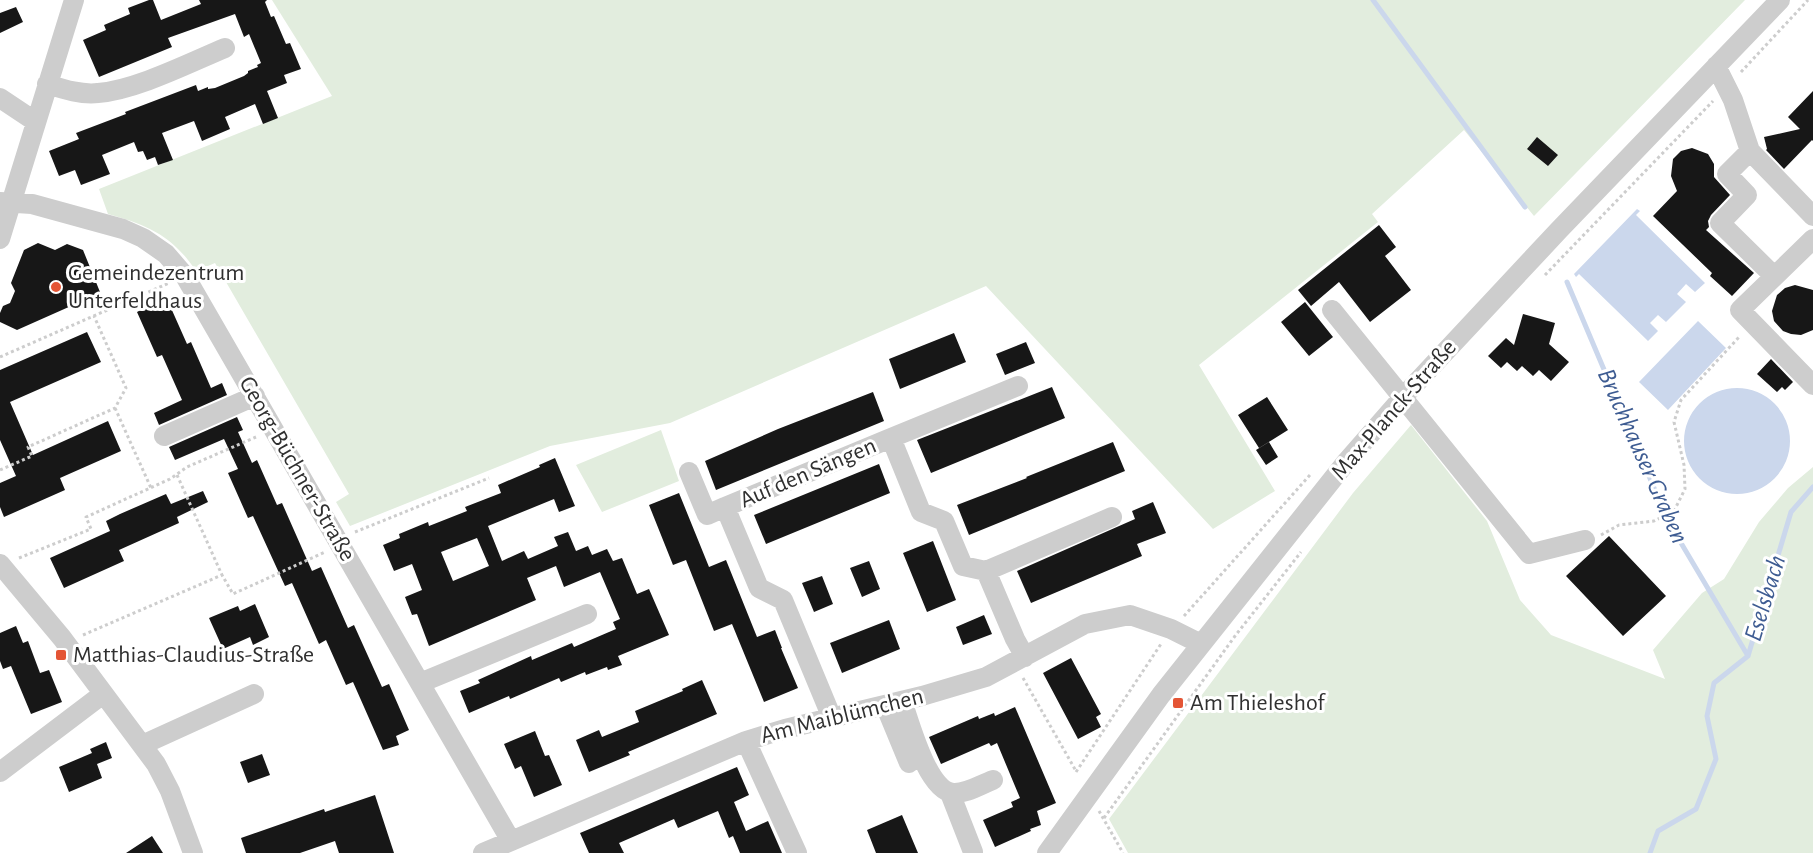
<svg xmlns="http://www.w3.org/2000/svg" width="1813" height="853" font-family="'Alegreya Sans',sans-serif">
<rect width="100%" height="100%" fill="#fff"/>
<path fill="#e2edde" d="M272,0H1745L1534,216L1464,130L1372,214L1378,222L1199,365L1275,491L1213,529L986,286L670,423L550,446L350,526L336,502L349,494L215,263L196,271C172,235 147,225 108,214L99,189L332,96Z
M1411,425L1487,521L1520,600L1551,635L1665,679L1653,650L1702,593L1724,579L1759,522L1788,488L1813,467V853H1128L1109,819L1353,493Z
M661,430L679,481L602,512L576,465Z"/>
<path fill="#cbd7ec" d="M1637,209L1640,211L1636,215L1705,283L1695,292L1686,284L1677,294L1686,302L1666,322L1658,315L1650,323L1658,331L1648,341L1579,274L1576,277L1574,274Z
M1698,321L1726,348L1668,410L1639,382Z
M1684 441a53 53 0 1 1 106 0a53 53 0 1 1-106 0Z"/>
<g fill="none" stroke-linecap="round" stroke-linejoin="round">
<path stroke="#cbd7ec" stroke-width="5" d="M1373,0L1525,207
M1567,282L1668,521L1748,656
M1650,853L1658,831L1696,809L1716,759L1707,716L1714,683L1748,656L1791,512L1813,487"/>
</g>
<path fill="#171717" fill-rule="evenodd" d="M149,0H153L161,20L201,4L199,0H267L265,2L271,17L274,16L286,44L290,43L301,69L284,75L287,83L267,91L278,118L263,124L255,104L225,117L230,129L202,141L194,121L162,133L173,160L158,165L155,157L147,160L143,151L138,152L134,142L102,155L110,174L81,185L75,170L59,176L49,151L79,139L76,133L126,114L125,112L196,85L198,91L208,87V89L215,88L244,76L248,73V71L258,67L257,65L261,63L249,34L244,37L235,14L168,38L172,47L99,77L83,40L106,30L104,25L130,14L128,8Z
M16,7L23,22L0,33V13Z
M1813,91V141L1812,140L1784,169L1766,150L1767,149L1764,137L1800,129L1788,117Z
M1537,137L1558,155L1548,166L1527,149Z
M1692,148L1708,154L1714,164V177L1730,195L1711,215L1708,221L1709,227L1706,230L1754,273L1732,296L1710,276L1712,273L1653,216L1677,191L1671,176L1673,159L1681,151Z
M1379,225L1396,247L1385,256L1411,290L1370,322L1339,282L1311,306L1298,290Z
M38,243L55,250L67,244L83,250L100,292L98,298L76,308L71,306L17,330L0,322V313L3,306L10,303L15,291L11,283L24,250Z
M1795,285L1813,290V330L1801,335L1791,334L1783,331L1774,321L1772,311L1777,295L1785,288Z
M162,299L163,301L167,299L187,344L191,342L211,388L222,383L227,395L159,425L154,413L182,400L162,355L157,357L137,312Z
M1305,302L1333,337L1309,356L1281,322Z
M1523,314L1555,323L1549,344L1569,362L1551,381L1539,370L1533,376L1522,366L1517,371L1507,362L1501,368L1488,356L1506,338L1514,345Z
M87,332L101,362L10,402L33,455L108,421L121,451L60,478L65,490L4,517L0,507V483L16,476L0,440V370Z
M954,333L966,362L900,389L889,359Z
M1026,342L1035,363L1005,375L996,354Z
M1771,359L1793,382L1785,390L1782,387L1777,392L1757,374Z
M1052,387L1065,418L931,473L917,440Z
M873,392L884,421L716,490L705,461L778,429Z
M1267,397L1288,430L1259,448L1238,415Z
M237,417L243,430L238,432L252,463L257,460L277,505L282,503L312,571L321,567L348,628L354,625L382,687L389,684L409,730L396,736L399,745L383,750L353,682L346,685L326,640L319,644L292,583L285,586L253,516L248,518L228,473L238,469L224,439L175,460L169,447Z
M1113,442L1125,471L969,535L957,505L1027,478L1026,477Z
M1269,442L1278,457L1266,465L1256,450Z
M555,458L575,506L559,512L554,499L488,526L502,561L524,551L528,559L558,546L554,537L568,532L576,551L588,546L592,555L607,549L613,561L622,558L637,594L649,589L669,635L618,656L622,665L608,670L607,667L586,675L585,672L561,682L559,678L510,699L509,696L469,713L460,691L480,683L478,680L531,656L532,660L572,643L574,647L616,629L613,622L620,619L600,572L564,587L556,566L527,578L536,600L429,646L417,614L412,615L405,597L422,590L412,564L394,571L383,545L400,538L399,534L428,522L429,526L467,511L465,507L501,493L498,485L540,467L539,465ZM477,538L489,566L453,581L441,552Z
M879,464L890,493L766,544L754,515Z
M203,491L208,502L177,517L179,523L119,550L124,561L64,588L50,558L110,531L106,521L120,514L166,494L171,504Z
M679,493L709,567L726,560L757,637L775,630L782,648H781L798,688L764,702L732,624L714,631L686,560L673,565L649,505Z
M1153,502L1166,533L1137,544L1142,556L1031,603L1017,571L1135,519L1132,511Z
M1609,536L1666,596L1623,636L1566,576Z
M933,541L956,600L927,612L903,553Z
M869,561L880,589L862,597L850,568Z
M822,576L833,604L814,612L802,583Z
M255,604L269,637L253,645L250,637L223,649L209,618L238,606L240,611Z
M984,615L992,634L963,645L956,627Z
M889,620L900,649L842,673L830,643Z
M16,626L23,643L28,641L40,673L49,670L62,702L31,714L11,666L3,669L0,661V633Z
M1071,658L1101,714L1096,717L1101,727L1078,739L1043,673Z
M702,680L717,714L628,752L630,755L589,772L576,740L599,730L602,737L639,722L635,711L683,691L682,689Z
M1015,707L1056,803L1037,811L1041,825L1030,829L1031,831L995,847L983,820L1013,807L1011,802L1020,798L997,743L991,746L989,743L941,764L929,737L978,716L979,719L994,713L995,716Z
M535,731L545,756L549,755L562,785L534,797L521,766L515,769L504,744Z
M106,742L112,758L97,764L102,778L69,792L59,767L92,753L90,749Z
M262,754L270,775L248,783L240,762Z
M737,767L749,795L734,802L746,831L768,821L782,853H740L733,836L729,838L718,811L678,828L674,819L619,843L624,853H589L580,833Z
M375,795L394,853H339L335,841L300,853H246L241,838L324,809L325,812Z
M902,815L918,853H876L867,830Z
M152,836L163,853H126Z"/>
<g fill="none" stroke-linecap="round" stroke-linejoin="round">
<path stroke="#cdcdcd" stroke-width="3" stroke-dasharray="3 3" stroke-linecap="butt" d="M1741,72L1808,0
M1545,275L1713,101
M0,357L169,283
M115,408L151,488
M0,470L32,456L28,447L115,408L126,388L94,316
M177,475L222,575
M355,532L489,478
M1601,535L1619,525L1654,521L1674,511L1685,489L1684,465L1674,422L1681,400L1740,336
M19,558L91,529L86,517L170,479L187,467L256,437
M1184,616L1310,475
M83,635L222,575L233,594L325,552
M1023,678L1076,771
M1076,772L1161,644
M1099,811L1123,853
M1104,818L1235,636L1301,552"/>
<path stroke="#cdcdcd" stroke-width="20" d="M1716,66L1733,100L1750,151L1813,216
M47,84C63,89 81,95 98,93C136,90 189,63 225,48
M0,98L36,122
M1750,151L1727,174L1747,195L1720,223L1774,276
M0,202L32,204L123,229L143,238L166,254L185,276L511,841
M0,239L74,0
M1813,239L1740,310L1813,385
M1332,310L1529,554L1585,540
M164,436L255,396
M891,438L1018,386
M689,472L707,515L725,507
M0,564L62,638L156,764L170,791L193,853
M986,571L1112,517
M420,683L587,614
M902,701C910,723 927,790 953,793C966,794 980,785 993,780
M885,705L909,763
M832,718L783,600L759,588L725,507L891,438L921,512L944,521L963,566L986,571L1015,639L1025,657
M746,741L797,853
M142,745L254,694
M0,772L103,694
M950,793L973,852
M483,853L746,741L785,729L922,696L986,677L1085,624L1130,615L1171,629L1201,644
M1047,853L1161,695L1347,461L1403,397L1559,230L1780,0"/>
</g>
<g fill="#e45535" stroke="#fff" stroke-width="2">
<circle cx="56" cy="287" r="6"/>
<rect x="55" y="649" width="12" height="12" rx="3"/>
<rect x="1172" y="697" width="12" height="12" rx="3"/>
</g>
<g text-anchor="middle" dominant-baseline="central" stroke-width="6" stroke-linejoin="round" paint-order="stroke">
<g font-size="24" fill="#303030" stroke="#fff" text-anchor="start">
<text x="68" y="273">Gemeindezentrum<tspan x="68" dy="28">Unterfeldhaus</tspan></text>
<text x="73" y="655">Matthias-Claudius-Straße</text>
<text x="1190" y="703">Am Thieleshof</text>
</g>
<g font-size="24" fill="#303030" stroke="#fff">
<text transform="translate(1394 410) rotate(-49)">Max-Planck-Straße</text>
<text transform="translate(297 469) rotate(60)">Georg-Büchner-Straße</text>
<text transform="translate(808 473) rotate(-23)">Auf den Sängen</text>
<text transform="translate(842 716) rotate(-14)">Am Maiblümchen</text>
</g>
<g font-size="26" font-style="italic" fill="#3e5c92" stroke="#fff">
<text transform="translate(1643 456) rotate(66)">Bruchhauser Graben</text>
<text transform="translate(1765 598) rotate(-73)">Eselsbach</text>
</g>
</g>
</svg>
